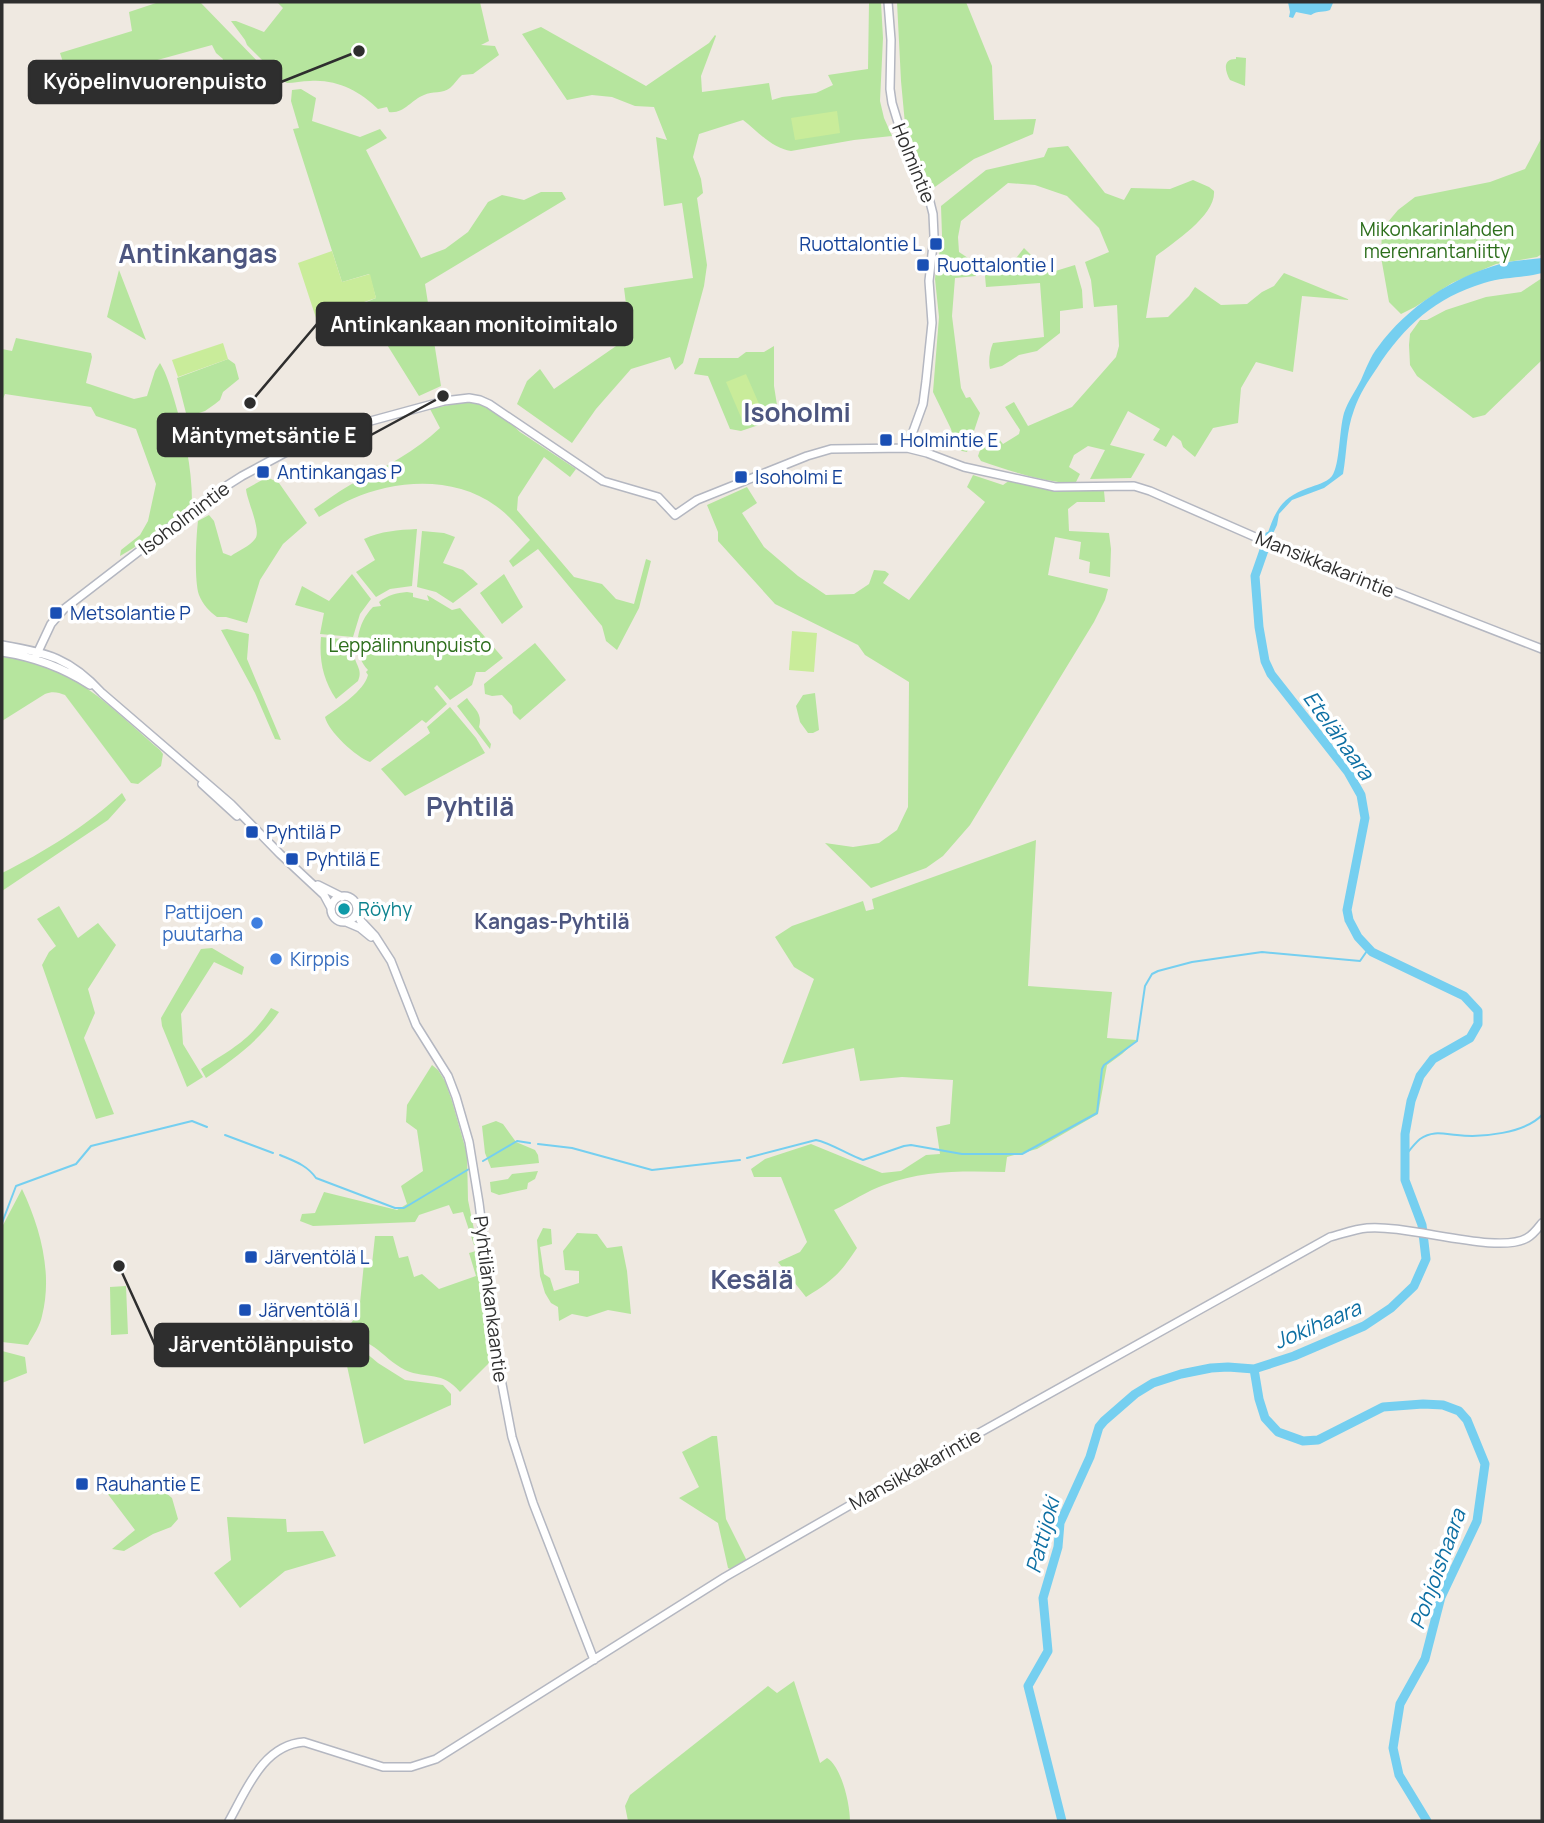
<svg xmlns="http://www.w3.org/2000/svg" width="1544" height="1823" font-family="Manrope,sans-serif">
<rect width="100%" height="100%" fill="#efe9e1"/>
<path fill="#b6e59e" d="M159,2H200L263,67L217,84L223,59L216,53L212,45L70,84L60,53L132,31L129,12Z
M277,2H480L489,41L481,45L495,46L499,55L473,74L462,75C457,79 455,84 450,88C443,94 432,91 424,95C411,100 404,114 389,112L387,107L378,109C360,91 336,79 310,81C302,81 294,83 287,83L283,81L247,45L245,40L231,21H236L264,32L283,8Z
M869,2H881L883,38L880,101L884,118L892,136L854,140L791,151C773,149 757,131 743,120L699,134L693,157L701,179L703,193L697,198L707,265L704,286L683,363L675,370L670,357L631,369L596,409L572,443L517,404L527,381L540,369L554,389L632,335L623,317L627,312L624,288L693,278L682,203L664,206L656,137L667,140L654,107L635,106L612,97L592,95L567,100L522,34L541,27L646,86L709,43L715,35L716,36L701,76L702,92L769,83L772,100L782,97L816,93L833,85L828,75L868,69Z
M897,2H966L992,66L994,120L1036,119L1033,134L974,159L932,189L905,124L901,81Z
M1236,57L1246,58L1245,86L1230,80C1225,71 1222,59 1236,59Z
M301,89L316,98L312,121L360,137L380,129L387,138L366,150L421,258L445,249L468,232L488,202L502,195L524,200L541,192H562L566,199L425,284L441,386L419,396L371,319L358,321L354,307L376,298L369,274L342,282L293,129L299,128L291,101L292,90Z
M1542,137V254L1537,257L1496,264L1452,283L1415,307L1401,314L1389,302L1381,257L1382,229L1398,210L1415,197L1490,182L1525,169Z
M1068,146L1105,193L1124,200L1131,188L1170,189L1193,180L1209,187L1214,191C1216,215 1174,242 1156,256L1146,318L1168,317L1189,296L1195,287L1221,305L1247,304L1262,292L1274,286L1284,273L1350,300L1302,296L1293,372L1256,362L1241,388L1238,423L1213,428L1195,457L1183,447L1181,441L1173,435L1166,447L1153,440L1160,429L1128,411L1110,445L1145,454L1131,478L1090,479L1105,450L1088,446L1074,455L1069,467L1080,474L1075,484C1042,481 1012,472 981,461L978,456L987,430L994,433L1003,444L1019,434L1020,430L1005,407L1014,402L1028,426L1072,407L1116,357L1119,346L1117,305L1094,307L1091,280L1085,262L1109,252L1099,228L1067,196L1035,185L1008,183L961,221L958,237L959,252L971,260L970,263L939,255L942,235L941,206L986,170L1044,157L1048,148Z
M1024,248L1049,273L1075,265L1082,290L1083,308L1060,311V333L1037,351L1019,355L1002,366L990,369C988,361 990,350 993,343L1044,337L1040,283L986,287L985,276V257L995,267L1010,266Z
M937,261L954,264L976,270V276L955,278L952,316L961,388L966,398L970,397L980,413L967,452L962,451L956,447L951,429L933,392L939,317L935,279Z
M119,270L146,340L107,317Z
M1542,278V360L1485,415L1473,418L1417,376L1410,365L1409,345L1410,334L1420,320H1427L1446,310L1486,297L1521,292Z
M16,338L91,353L92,357L86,383L134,399L147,396L155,371L160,363C167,375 170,386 174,399C184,433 192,466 192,502C172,522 145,542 120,556L121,550L140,535L148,521L156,484L136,429L96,416L91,407L5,394L2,401V349L12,351Z
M774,346V386L779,418L741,431L730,429L708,376L694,374L699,358H738L746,352H764Z
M228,359L235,364L239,379L223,392L220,400L215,404L205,411L187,417L177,378Z
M464,402L479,404L504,417L520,432L576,469L570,477L544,457L518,497L517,510L574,577L602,584L616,599L634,604L646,559L651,561L639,608L617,650L606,641L602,626L538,549L513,567L509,561L530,540C519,528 509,515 496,506C455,476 397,479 352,499C340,504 330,511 319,517L314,509C328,500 341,489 356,482C385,467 416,451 440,428L430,409Z
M973,475L1003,485L1010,480L1064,490L1104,491L1105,502H1077L1068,509L1069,531L1109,533L1111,549L1110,577L1089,573L1090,562L1079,559L1081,542L1055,537L1048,575L1108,589L1105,600L1094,622L970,825L943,856L926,868L871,888L825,843L853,847L879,843L897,830L908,807L909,682L865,655L858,645L775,604L718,541V532L707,505L747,487L757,503L742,513L764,547L798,576L826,595L854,594L869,584L874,570L885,571L889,574L883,583L909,600L985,502L967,487Z
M271,479L279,483L307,523L283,544L260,580L247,623L226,617H217C209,611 203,605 199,595C194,581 196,537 198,521L209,515L214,521L223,553L231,556C238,551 250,546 255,539C262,531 247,501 246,489L262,480Z
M417,529L412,586L390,589L376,597L356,572L375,560L364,539C381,531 398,530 417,529Z
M422,531L444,533L455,537L443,563L463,570L478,584L453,603L436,592L417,587Z
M352,574L371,599L360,614L353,637L320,634L324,613L295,605L302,586L329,601Z
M504,574L523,607L502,624L480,593Z
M407,592L413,593V597L429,601L427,595L452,610L460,608L503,658L485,672H476L472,685L450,700L437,685L434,688L447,704L426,723L422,720L370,762C356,757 328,731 325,717C339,707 364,691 368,675L366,672L368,670C361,663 358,654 358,642H361L362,638L358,637C360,625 365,615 373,607L381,606L379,602C388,595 396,593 407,592Z
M227,629L249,634L247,659L281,740L275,739L255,693L221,630Z
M321,637L352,640C353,646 353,653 355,659C358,668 362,671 358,681L336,699C323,680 319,660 321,637Z
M535,643L566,680L520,720L513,713L512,706L502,695L492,696L485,694L484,684Z
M2,656C20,660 38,662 55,670C95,688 127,722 160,750L163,754L161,766L138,784L131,783L65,695C58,692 52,691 45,694L2,721Z
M815,693L819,730L813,733H808L800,722L796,706L803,695Z
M467,698C474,709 483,713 479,727L491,744L490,749L457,706Z
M450,707L476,738L485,753L405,796L381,769L430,733L427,727Z
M122,793L126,800L108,820L2,891V873C43,853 89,824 122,793Z
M1036,840L1028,986L1112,992L1107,1038L1137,1040L1122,1054L1107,1065L1098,1114L1037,1149L1007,1157L1005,1172C964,1171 923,1170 884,1185C867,1191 851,1202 834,1210L857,1248C840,1274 832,1281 806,1297L778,1262L800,1252L807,1242L781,1177H754L751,1169L765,1159L811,1144L882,1173L901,1171L926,1155L940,1154L936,1127L950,1124L953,1080L902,1077L860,1081L854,1048L782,1064L814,979L794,967L775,937L792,926L863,901L866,911L874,909L872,899Z
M59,906L78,938L98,923L116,945L88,989L95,1013L84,1038L114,1114L96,1119L42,965L49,952L56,946L37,919Z
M212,948L244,967L242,975L214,962L181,1014L183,1044L203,1077L187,1087L162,1026L161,1018L201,949Z
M271,1008L279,1012C259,1041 234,1059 206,1078L201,1069C232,1048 249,1042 271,1008Z
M432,1065L438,1070L445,1081L452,1101L467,1154L468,1200L478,1249L489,1363L460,1392C442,1370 428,1380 405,1370C393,1364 384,1354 374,1347C365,1341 353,1337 343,1333L359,1313L364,1263L372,1264L375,1236H393L399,1258L408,1256L414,1277L422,1274L439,1289L476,1276L469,1253L476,1251L463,1212L453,1214L449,1205L419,1215L415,1222L313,1226L300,1221L302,1214L315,1213L324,1192L397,1210L407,1204L401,1186L423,1171L417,1130L406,1122L407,1105Z
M496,1121L503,1124L516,1142L535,1150L538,1155L539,1163L491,1168L485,1153L482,1126Z
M538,1171L535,1179L528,1183L527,1189L499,1195L491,1192L490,1182L508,1179L512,1174Z
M22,1189C40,1227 53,1273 42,1316C40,1326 33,1336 28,1345L2,1342V1227Z
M543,1228L551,1229L552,1244L540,1247L544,1274L550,1278L554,1291L579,1283V1271L565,1270L563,1251L577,1233L597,1234L607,1248L622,1246L627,1271L631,1314L608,1310L587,1317L572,1314L559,1321L558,1307L551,1303L545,1293L540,1276L537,1240Z
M126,1286L128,1334L111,1335L110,1287Z
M345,1342L359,1347L378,1363L405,1380L443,1385L451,1394V1405L364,1444L342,1343Z
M2,1351L25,1357L27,1373L2,1383Z
M712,1436H717L726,1519L747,1561L732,1570L728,1568L718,1523L679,1498L699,1487L682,1452Z
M107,1493H166L172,1498L178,1519L171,1527L153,1534L124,1551L112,1549L135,1530Z
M227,1517L286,1519L287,1532L323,1531L336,1556L285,1571L240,1608L214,1573L231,1560Z
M794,1681L820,1763L827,1758C842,1767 850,1805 850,1821H628L625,1806L630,1795L768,1686L777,1693Z"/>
<path fill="#c9ec9a" d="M837,111L840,133L795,140L791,118Z
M332,251L342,282L370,274L376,298L316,318L298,263Z
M223,343L228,359L178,377L172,360Z
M746,374L763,413L743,422L726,382Z
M792,631L817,633L814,672L789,670Z"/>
<path fill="#75cff0" d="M1288,2H1332L1333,3L1330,10C1324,13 1318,10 1311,15L1296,12L1293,18L1289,17L1290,12Z
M1542,258V273C1523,278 1503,277 1484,283C1435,298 1405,325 1377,368C1368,381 1359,395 1354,410C1346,431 1347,453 1343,474L1324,488L1292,500L1279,514L1277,525L1270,540L1266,538C1275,512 1280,498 1308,488C1316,485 1326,483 1332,476C1340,465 1339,430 1344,413C1348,401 1355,392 1361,380C1366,369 1370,357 1378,347C1407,307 1453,277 1500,264C1513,260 1528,260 1542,258Z"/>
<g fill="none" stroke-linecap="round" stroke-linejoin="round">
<path stroke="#75cff0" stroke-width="2" d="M225,1135L273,1153
M538,1144L572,1148L652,1170L740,1160
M280,1155C294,1161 307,1165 316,1178L395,1208H404L469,1169
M1405,1156C1409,1151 1415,1143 1420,1139C1433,1130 1444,1134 1457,1135C1482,1138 1525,1133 1542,1115
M747,1158L816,1140C831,1143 848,1155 863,1160L904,1146L911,1145L962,1154H1022L1097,1113L1102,1069L1104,1065L1137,1041L1145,986L1152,974L1158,971L1192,962L1262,952L1360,961L1369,948
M483,1161L517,1141L530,1143
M2,1223L16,1186L76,1164L91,1146L192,1121L207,1127"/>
<path stroke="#75cff0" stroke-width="9" d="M1254,1369L1259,1399L1265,1418L1278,1432L1303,1441L1318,1440L1383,1407L1423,1404L1443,1405L1459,1411L1467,1420L1485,1464L1477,1521L1441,1597L1425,1659L1400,1704L1393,1748L1399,1775L1427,1821
M1062,1821L1028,1686L1048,1651L1043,1598L1058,1547L1060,1523L1090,1457L1099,1427L1104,1421L1135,1394L1153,1383L1181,1374L1211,1368L1228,1367L1254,1369L1294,1356L1364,1326L1391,1308L1414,1286L1426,1259L1422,1225L1405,1180V1134L1411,1101L1420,1076L1433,1059L1470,1038L1478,1024V1011L1464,996L1372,952L1358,937L1349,920L1347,910L1365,818L1361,795L1348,772L1271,674L1265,661L1259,627L1255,576L1269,536"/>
<g stroke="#b4b7c1" stroke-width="10">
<path id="secondary" d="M888,2L891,40L890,89L892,103L907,152L929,198L933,214L934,236L929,281L932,323L926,381L923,404L907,448
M2,645C48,653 70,658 102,693L231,804L280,854L324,895L331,908
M2,652C35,657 62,667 90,685
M35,658L51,624L64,609L212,495L242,476L294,448L313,439L356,425L444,401L469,398L480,400L489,404L603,481L658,497L675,515L697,500L807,456L831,449L907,448L927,453L964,467L1055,487L1134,486L1150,491L1262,540L1542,649
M202,784L237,816
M318,885L342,897
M331 909a13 13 0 1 1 26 0a13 13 0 1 1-26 0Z
M357,912L360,920L375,936L391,961L416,1025L448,1076L456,1097L469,1142L479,1203L501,1379L512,1437L533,1503L594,1660
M346,922L360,928L371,937
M229,1821C247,1789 263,1745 304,1742L383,1767H411L436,1759L725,1577L859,1500L1330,1237C1342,1234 1355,1229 1367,1228C1407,1224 1498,1255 1527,1238C1533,1235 1538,1228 1542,1223"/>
</g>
<use href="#secondary" stroke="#fff" stroke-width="7"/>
</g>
<g fill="#1a4fb4" stroke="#fff" stroke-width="2.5">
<rect x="929" y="237" width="14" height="14" rx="3.5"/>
<rect x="916" y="258" width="14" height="14" rx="3.5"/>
<rect x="879" y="433" width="14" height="14" rx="3.5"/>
<rect x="256" y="465" width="14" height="14" rx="3.5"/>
<rect x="734" y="470" width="14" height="14" rx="3.5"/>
<rect x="49" y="606" width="14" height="14" rx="3.5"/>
<rect x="245" y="825" width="14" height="14" rx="3.5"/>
<rect x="285" y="852" width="14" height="14" rx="3.5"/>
<rect x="244" y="1250" width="14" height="14" rx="3.5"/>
<rect x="238" y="1303" width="14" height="14" rx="3.5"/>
<rect x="75" y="1477" width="14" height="14" rx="3.5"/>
</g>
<circle fill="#0f9aa8" stroke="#fff" stroke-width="2.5" cx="344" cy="909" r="7"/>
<g fill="#3f7fe0" stroke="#fff" stroke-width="2.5">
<circle cx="257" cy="923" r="7"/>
<circle cx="276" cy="959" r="7"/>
</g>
<g text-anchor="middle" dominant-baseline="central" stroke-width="7" stroke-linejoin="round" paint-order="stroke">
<g font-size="19" fill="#2e2e2e" stroke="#fff">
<text transform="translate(914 163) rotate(68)">Holmintie</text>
<text transform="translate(184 518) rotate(-37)">Isoholmintie</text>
<text transform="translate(1325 564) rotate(22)">Mansikkakarintie</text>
<text transform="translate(491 1299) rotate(83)">Pyhtilänkankaantie</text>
<text transform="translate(915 1469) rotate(-29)">Mansikkakarintie</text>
</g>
<g font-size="19" fill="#2c6e1b" stroke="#fff">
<text x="1437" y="229">Mikonkarinlahden<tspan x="1437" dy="22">merenrantaniitty</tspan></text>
<text x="410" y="645">Leppälinnunpuisto</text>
</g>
<g font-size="19" fill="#164399" stroke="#fff" text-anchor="start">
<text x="922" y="244" text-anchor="end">Ruottalontie L</text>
<text x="937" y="265">Ruottalontie I</text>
<text x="900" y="440">Holmintie E</text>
<text x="277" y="472">Antinkangas P</text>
<text x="755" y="477">Isoholmi E</text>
<text x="70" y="613">Metsolantie P</text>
<text x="266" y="832">Pyhtilä P</text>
<text x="306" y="859">Pyhtilä E</text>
<text x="265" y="1257">Järventölä L</text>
<text x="259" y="1310">Järventölä I</text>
<text x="96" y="1484">Rauhantie E</text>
</g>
<g font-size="19" fill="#0d838f" stroke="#fff" text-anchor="start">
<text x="358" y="909">Röyhy</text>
</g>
<g font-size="19" fill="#366cbe" stroke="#fff" text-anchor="end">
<text x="243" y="912">Pattijoen<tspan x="243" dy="22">puutarha</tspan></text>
<text x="290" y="959" text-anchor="start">Kirppis</text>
</g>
<g font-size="21" font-style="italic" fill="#0d6fa3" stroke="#fff">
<text transform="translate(1339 735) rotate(54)">Etelähaara</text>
<text transform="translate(1317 1324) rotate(-23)">Jokihaara</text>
<text transform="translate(1042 1535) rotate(-75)">Pattijoki</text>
<text transform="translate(1437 1569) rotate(-70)">Pohjoishaara</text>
</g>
<g font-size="21" font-weight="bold" fill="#4d5680" stroke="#fff">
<text x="552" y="921">Kangas-Pyhtilä</text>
</g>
<g font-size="26" font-weight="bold" fill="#4d5680" stroke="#fff">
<text x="198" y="253">Antinkangas</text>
<text x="797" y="412">Isoholmi</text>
<text x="470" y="806">Pyhtilä</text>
<text x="752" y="1279">Kesälä</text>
</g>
</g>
<path fill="none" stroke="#2e2e2e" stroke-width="2.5" d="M359 51L281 82M250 403L317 324M443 396L371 435M119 1266L155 1345"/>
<g fill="#2e2e2e" stroke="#fff" stroke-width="2.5">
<circle cx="359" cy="51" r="7"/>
<circle cx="250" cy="403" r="7"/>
<circle cx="443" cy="396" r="7"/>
<circle cx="119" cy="1266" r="7"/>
</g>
<g fill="#2e2e2e" stroke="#2e2e2e" stroke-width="2.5">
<rect x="29" y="61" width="252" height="42" rx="7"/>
<rect x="317" y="303" width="315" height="42" rx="7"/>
<rect x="158" y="414" width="213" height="42" rx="7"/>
<rect x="155" y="1324" width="213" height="42" rx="7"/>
</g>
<g font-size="21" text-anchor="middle" font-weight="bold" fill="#fff">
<text x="155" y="89">Kyöpelinvuorenpuisto</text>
<text x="474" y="332">Antinkankaan monitoimitalo</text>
<text x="264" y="443">Mäntymetsäntie E</text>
<text x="261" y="1352">Järventölänpuisto</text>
</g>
<rect width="1544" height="1823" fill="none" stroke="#2e2e2e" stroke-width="7"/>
</svg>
